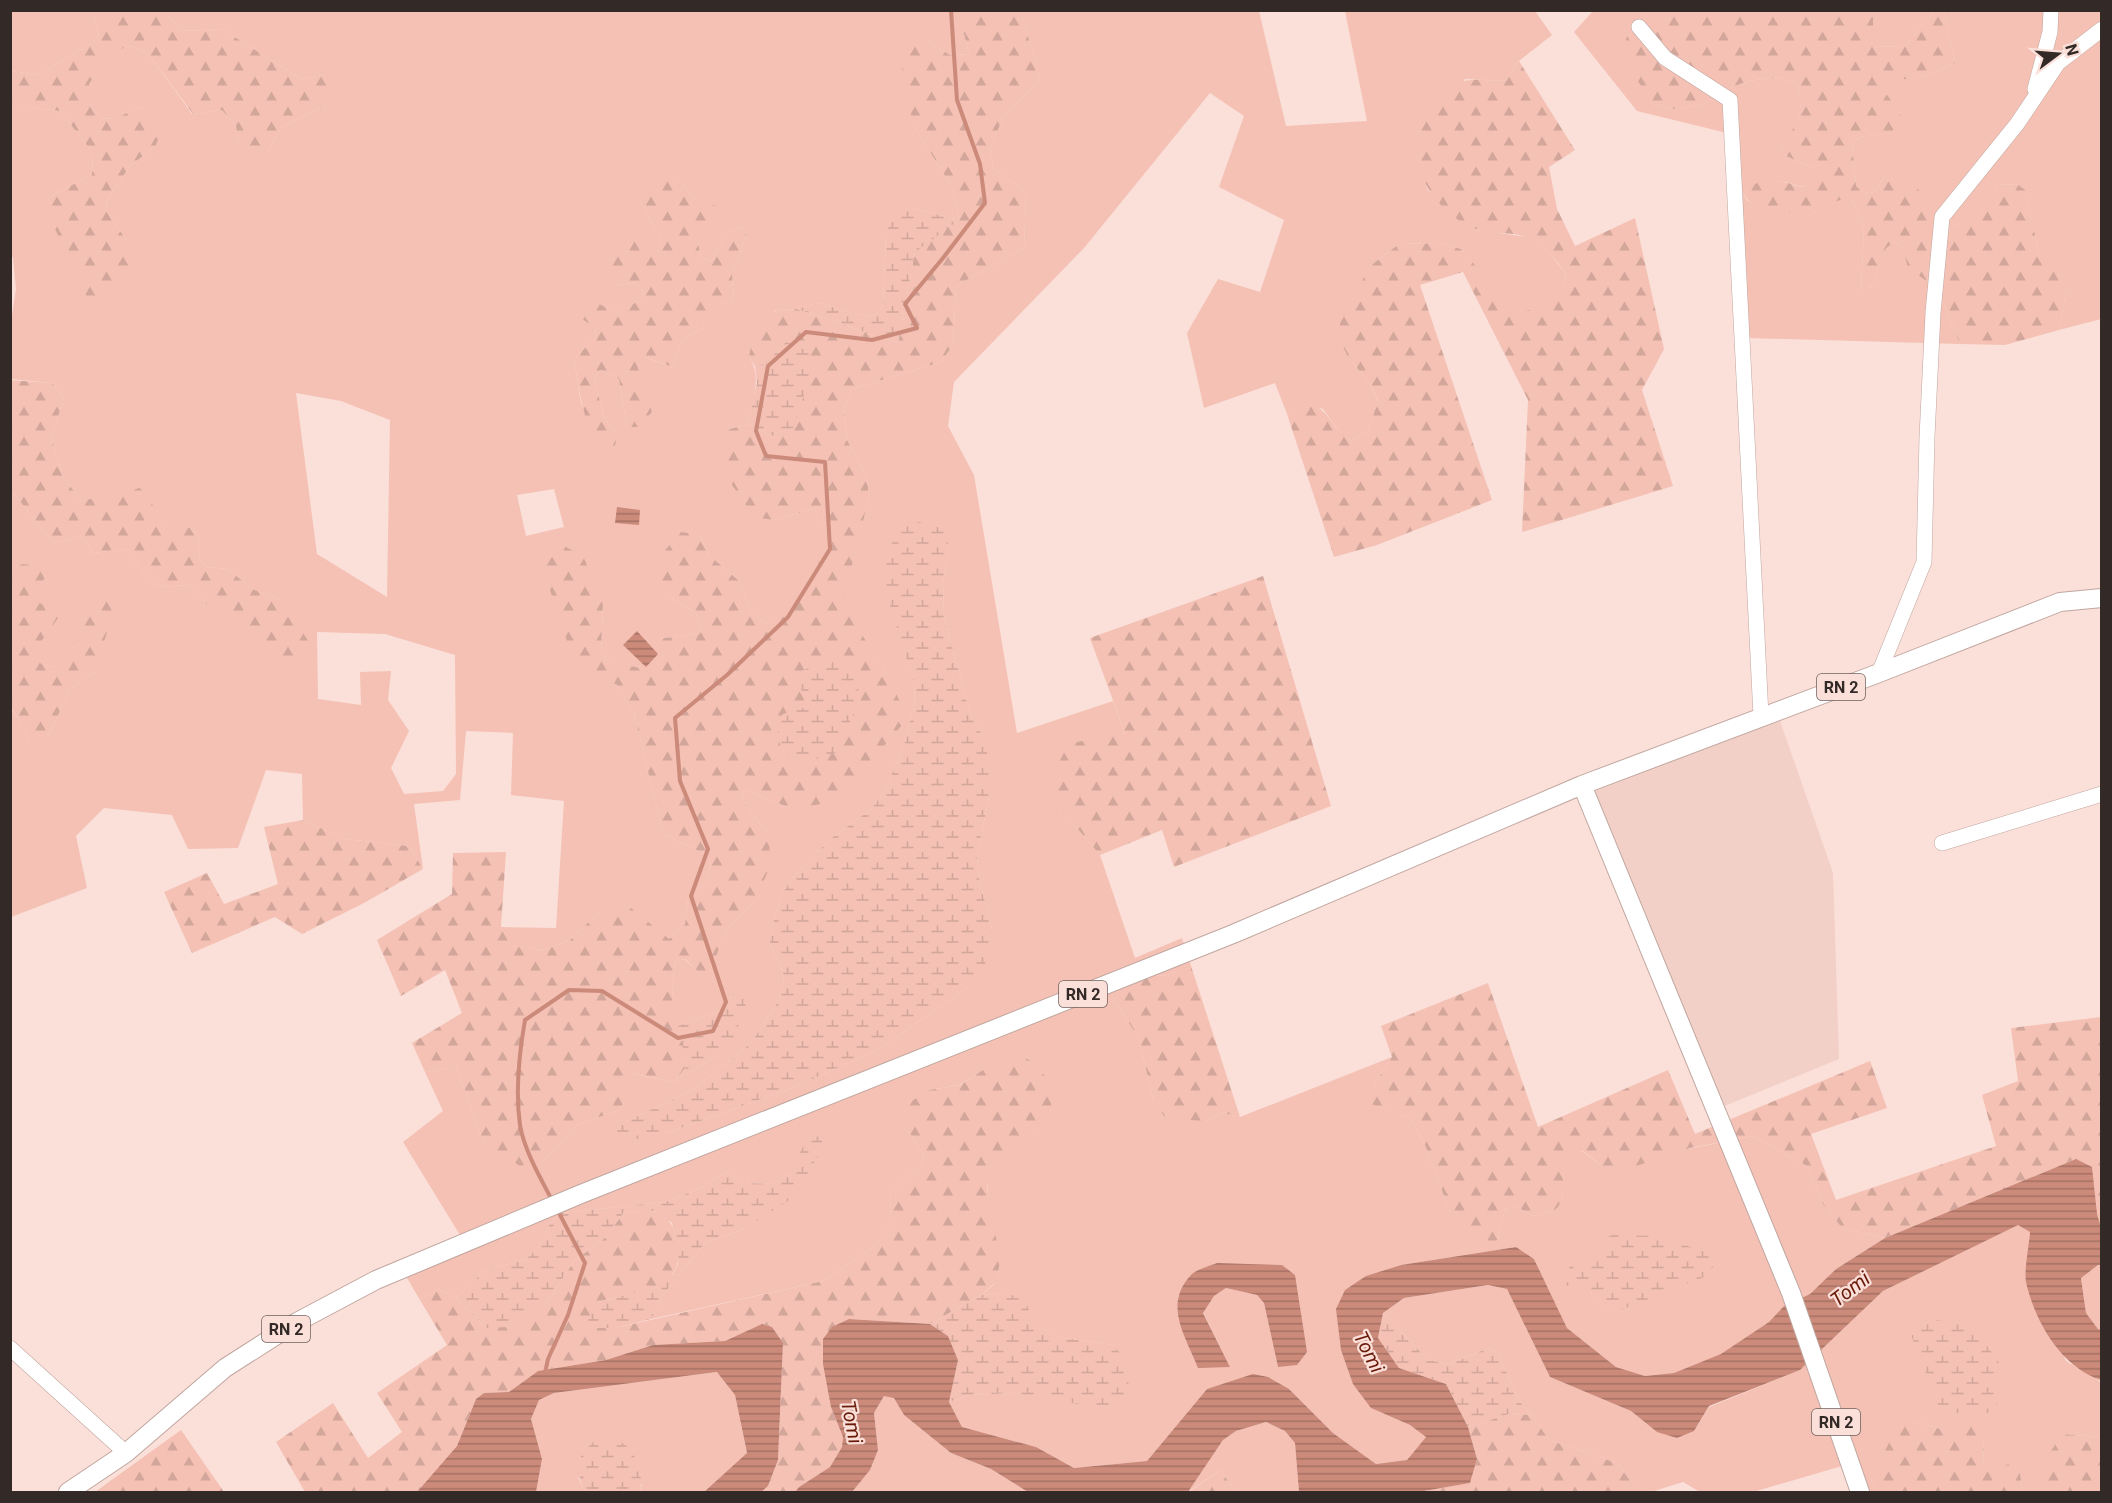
<svg xmlns="http://www.w3.org/2000/svg" width="2112" height="1503" font-family="Roboto,sans-serif">
<defs>
<pattern id="forest-firs" width="22" height="20" patternUnits="userSpaceOnUse" patternTransform="scale(1.5)"><rect width="22" height="20" fill="#f4c1b4"/><path d="M5 1l3.5 6h-7zM16 11l3.5 6h-7z" fill="#d2a69b"/></pattern>
<pattern id="wetland-marsh" width="20" height="14" patternUnits="userSpaceOnUse" patternTransform="scale(1.5)"><rect width="20" height="14" fill="#f4c1b4"/><path d="M1 5h8M5 5V1M11 12h8M15 12V8" fill="none" stroke="#d2a69b"/></pattern>
<pattern id="water-rules" width="6" height="5" patternUnits="userSpaceOnUse" patternTransform="scale(1.5)"><rect width="6" height="5" fill="#cb8a7a"/><path d="M0 2.5h6" fill="none" stroke="#a57164"/></pattern>
</defs>
<rect width="100%" height="100%" fill="#fbdfd9"/>
<path fill="#f2d0c7" d="M1779,718L1833,873L1839,1059L1722,1107L1589,785Z"/>
<path fill="#f4c1b4" fill-rule="evenodd" d="M943,10L964,34L969,54L950,55L924,39L913,124L953,189L959,220L913,208L886,233L883,305L877,314L868,317L818,303L797,309L775,310L749,357C763,377 752,402 747,424L727,430L774,520L824,506L819,568L765,624L750,610L739,581L708,554L701,535L668,596L696,613L701,633L659,639L664,657L651,672L607,660L601,652L603,602L543,566L634,713L663,834L709,856L710,877L688,899L685,924L669,939L599,912L569,941L542,950L511,946L501,927L556,928L564,801L511,795L513,733L466,731L460,800L414,804L423,869L409,846L345,839L303,820L302,774L266,770L238,848L188,849L172,815L104,808L76,836L87,888L11,917L10,708L18,718L30,745L48,737L70,689L95,672L90,604L70,664L50,667L40,663V643L53,608L33,602L46,575L22,564L11,569V490L53,543L82,536L93,553L124,549L151,581L160,587L190,585L211,609L281,600L252,589L228,569L207,567L200,560L198,536L190,528H170L140,489L81,501L63,476L51,437L64,399L52,383L11,379V322L16,289L13,258L10,253L11,105L60,111L93,153L92,175L56,193L48,200L129,244L106,210L107,200L130,166L155,147L142,107L114,119L103,118L89,104V84L113,50L132,46L150,56L192,114L222,110L236,126L239,147L266,155L281,128L326,105L322,75L301,79L222,29L181,31L164,11ZM676,177L697,201V237L701,258L711,262L725,236L742,225L746,235L732,275L734,300L707,306L703,328L683,339L673,367L644,357L635,362L652,412L627,427L619,379L601,370L594,377L604,418L617,435L596,439L581,403L574,359L595,338L596,328L582,297L618,313L643,298L642,287L632,283L613,286L658,256L660,237L640,201ZM296,393L341,401L390,420L387,597L317,554ZM554,489L564,527L526,536L517,495ZM317,632L385,634L455,655L456,774L443,791L404,794L391,768L409,731L388,700L391,671L360,672L361,705L318,699Z
M11,11H92L99,35L92,43L38,75L11,71Z
M1021,11H1259L1286,126L1367,121L1345,11H1535L1552,35L1519,61L1506,81L1465,79L1415,140L1417,160L1428,190L1477,230L1528,237L1546,249L1566,274L1562,294L1546,307L1516,314L1461,249L1441,243L1399,244L1370,266L1349,359L1370,383L1378,402L1368,431L1351,441L1342,435L1323,409L1303,403L1287,414L1275,383L1204,408L1187,333L1218,279L1260,292L1284,220L1219,187L1244,116L1210,93L1084,248L954,382L948,426L974,475L1017,733L1113,701L1125,733L1107,738L1058,806L1100,855L1135,958L1182,938L1178,968L1172,976L1132,975L1112,996L1139,1039L1153,1099L1205,1122L1223,1113L1240,1117L1392,1057L1375,1083L1372,1104L1410,1118L1425,1145L1450,1212L1498,1240L1505,1209L1515,1206L1533,1216C1539,1214 1547,1214 1553,1211C1575,1199 1549,1159 1582,1151L1602,1166L1753,1136L1807,1166L1823,1204L1842,1228L1885,1238L1836,1269L1810,1294L1784,1306L1769,1322L1721,1355L1674,1373L1645,1376L1616,1367L1567,1328L1534,1259L1516,1247L1401,1265L1366,1276L1371,1408L1410,1425L1426,1437L1407,1460L1376,1464L1333,1433L1289,1389H1207L1147,1461L1074,1468L1036,1447L962,1427L949,1402L970,1395L1012,1393L1103,1407L1114,1345L1064,1338L1034,1326L1004,1293L981,1295C986,1291 995,1285 997,1279C1007,1248 972,1178 996,1157C1007,1148 1028,1140 1041,1133L994,1064L959,1085L929,1090L908,1130L924,1156L920,1166L890,1193L891,1224L872,1248L823,1281L651,1319L662,1296L705,1243L744,1229L790,1172L773,1184L743,1183L726,1172L699,1189L665,1202L562,1213L550,1223L540,1246L525,1260L485,1270L456,1298L437,1289L420,1300L400,1266L463,1240L403,1142L443,1111L425,1072L456,1067L484,1143L542,1162L578,1124L620,1110L634,1074L674,1082L723,1052L736,989L725,1009L678,1026L672,991L675,961L684,959L707,979L726,930L755,901L768,834L742,800L744,790L793,809L888,675L841,604L869,498L867,478L847,440L844,408L852,389L941,362L953,345L956,286L1024,248L1026,193L993,168L990,148L1003,118L1040,79ZM949,548L943,583L944,616L969,710L984,739L990,792L977,856L979,878L992,929L967,988L878,1050L792,1088L667,1133L627,1121L693,1090L750,1044L778,1002L784,982L783,972L770,944V934L782,894L793,877L829,840L870,810L883,794L904,746L914,707L915,686L885,586ZM1608,1238L1613,1313L1590,1291L1609,1252ZM1295,1275L1278,1367L1264,1303L1257,1295L1226,1288L1214,1296L1203,1312L1230,1367L1178,1296Z
M1593,11H1648L1646,15L1626,38L1653,104L1672,109L1703,105L1719,92L1748,81L1779,77L1798,85C1804,118 1798,123 1780,148L1786,156L1813,168L1817,178C1800,197 1794,178 1776,182C1765,183 1753,187 1742,190L1747,200L1755,206L1814,212L1842,198L1852,200L1864,228L1861,290L1871,287L1886,247L1895,242L1903,248L1938,289L1960,344L1748,338L1731,134L1637,111L1574,32Z
M1873,11H1935L1905,46L1873,47Z
M1944,11H2101V319L2059,330L2067,286L2039,252L2025,191L2017,184L1997,185C1989,200 1982,218 1966,225C1946,234 1902,188 1886,175L1874,192L1864,194L1856,186L1852,143L1860,137L1891,133L1877,81L1924,77L1955,63Z
M2018,1224L2030,1232L2026,1281L2066,1361L2099,1380L2102,1390L2101,1437L2062,1434L2053,1492H2023L2019,1469L1992,1473L1983,1469L1984,1438L1944,1430L1914,1421L1871,1480L1876,1492H1869L1859,1461L1753,1492H1700L1683,1482L1651,1492H1639L1617,1463L1549,1440L1532,1415L1520,1402L1498,1354L1489,1348L1449,1364L1428,1360L1383,1313L1404,1298L1488,1285L1507,1289L1550,1377L1631,1411L1657,1432L1694,1431L1709,1407L1800,1370L1883,1291Z
M2098,1265H2101V1330L2098,1329L2086,1313L2081,1277Z
M718,1372L735,1395L747,1454L704,1492H640L642,1484L578,1477L585,1492H536L542,1459L531,1419L539,1400L554,1393Z
M884,1396L894,1397L904,1415L951,1453L991,1469L1028,1492H852L870,1470L878,1450L874,1413Z
M1266,1422L1285,1431L1295,1443L1299,1492H1236L1220,1470L1188,1492L1223,1440L1236,1431Z"/>
<path fill="url(#forest-firs)" d="M1873,10V47L1905,46L1935,11H1944L1955,63L1924,77L1878,82L1901,115L1892,133L1860,137L1852,143L1856,186L1864,194L1874,192L1886,175L1896,172L1920,191L1937,218L1956,226L1966,225L1982,212L1997,185L2017,184L2025,190L2039,252L2066,266L2067,286L2059,330L2005,345L1960,344L1938,289L1908,268L1903,248L1895,242L1886,248L1871,287L1861,290L1864,228L1852,200C1834,196 1829,209 1813,212C1800,215 1765,211 1753,205C1748,201 1745,196 1742,190C1754,184 1764,179 1778,181C1795,182 1801,195 1816,178L1813,168L1786,156L1780,148C1798,122 1804,118 1798,85L1779,77L1748,81L1719,92L1703,105L1672,109L1653,104L1630,69L1626,38L1646,15L1648,11Z
M92,11H164L181,31L222,29L301,79L322,75L337,88L326,105L281,128L266,155L256,158L239,147L236,126L222,110L193,114L150,56L132,46L113,51L89,84V104L103,118L113,119L142,107L163,128L155,147L130,166L107,200L106,210L129,244L130,265L117,293L99,303L89,301L47,212L48,200L56,193L92,175L93,153L60,111L10,105L11,71L38,75L92,43L99,35Z
M943,11H1021L1040,79L1003,118L990,148L993,168L1026,193L1024,248L956,286L953,345L941,362L852,389L844,408L847,440L867,478L869,498L842,604L888,675L904,711L902,725L837,801L793,809L744,790L742,800L768,834L771,864L755,901L726,930L707,980L685,959L675,961L672,991L687,1066L674,1082L635,1074L620,1110L578,1124L542,1162L520,1166L484,1143L456,1067L425,1072L412,1043L462,1013L445,970L401,996L377,940L452,894L453,853L506,852L501,927L512,946L542,950L569,941L599,912L631,908L669,939L685,924L688,899L710,877L709,856L663,834L634,713L616,684L592,682L572,656L542,566L564,546L583,556L603,602L601,652L607,660L651,671L664,657L658,639L701,633L696,613L668,596L659,576L661,555L681,532L701,535L708,554L739,581L750,610L765,624L818,568L824,506L774,520L754,517L730,482L723,440L727,430L747,424L775,437L765,364L755,366L749,357L753,336L776,310L797,309L898,343L915,251L959,220L953,189L913,124L901,62L904,51L924,39L950,55L969,54L964,34Z
M1519,61L1575,150L1549,167L1557,209L1575,246L1635,218L1664,349L1642,390L1673,486L1522,532L1528,400L1463,272L1420,285L1492,500L1377,545L1334,557L1287,414L1303,402C1330,406 1330,428 1351,441L1368,431L1378,401L1370,383L1349,359L1340,340V322L1370,266L1399,244L1441,243L1461,249L1516,313L1546,306L1562,293L1566,274C1556,260 1546,247 1530,239C1515,230 1493,236 1476,229C1436,214 1405,166 1418,122C1421,115 1430,107 1435,101C1459,74 1473,80 1506,81Z
M676,177L697,201L725,208L697,237L701,258L711,262L725,236L742,225L746,235L732,275L734,300L708,306L703,328L683,339L673,367L645,357L636,362L652,412L638,427H627L619,379L601,370L594,377L604,418L617,435L615,446C609,445 602,445 597,440C584,429 577,377 574,359L595,338L596,328L579,317L582,296L618,313L643,298L642,287L632,283L613,286L606,267L625,232L658,255L660,237L640,201L647,183Z
M10,380L52,383L64,399L51,437L63,476L81,501L140,488L170,528H190L198,536L200,560L207,567L228,569L252,589L281,600L309,642L307,652L290,664L211,609L190,585L160,587L151,581L124,549L93,553L82,536L53,543L11,490Z
M22,564L42,566L46,575L34,601L53,608L58,618L40,643V663L50,667L70,663L90,603L109,597L115,605L95,672L70,689L48,737L41,746L30,745L18,718L11,708V569Z
M1263,576L1331,806L1174,867L1162,830L1100,855L1058,806L1052,786L1057,766L1067,747L1077,742L1125,733L1090,638Z
M303,820L345,839L409,846L423,869L364,903L302,934L275,917L192,953L164,892L207,873L224,904L278,884L264,827Z
M1182,938L1240,1117L1223,1113L1205,1122L1164,1116L1153,1099L1139,1039L1112,996L1115,986L1132,975L1172,976L1178,968Z
M1488,983L1538,1127L1668,1070L1695,1134L1870,1061L1887,1108L1811,1134L1836,1200L1996,1146L1982,1095L2018,1081L2011,1028L2101,1017V1228L2076,1159L1885,1238L1842,1228L1823,1204L1807,1166L1753,1136L1690,1148L1621,1171L1602,1166L1583,1151C1549,1159 1575,1199 1553,1211C1547,1214 1539,1214 1533,1216L1515,1206L1505,1209L1498,1240L1488,1244L1469,1235L1450,1212L1425,1145L1410,1118L1371,1104L1375,1083L1392,1057L1381,1026Z
M1025,1058L1036,1063L1049,1082L1052,1114L1041,1133L996,1157L990,1166L987,1187L1000,1260L997,1281L981,1295L930,1324L850,1319L831,1407L843,1437L842,1447L830,1467L799,1487L795,1492H761L768,1486L778,1460L783,1344L772,1327L762,1324L725,1341L653,1345L606,1360L538,1371L509,1392L484,1393L476,1399L457,1446L417,1492H305L276,1442L333,1403L368,1458L402,1432L377,1393L447,1345L420,1300L437,1289L456,1298L486,1328L546,1304L574,1261L606,1237L624,1212C633,1212 648,1209 656,1212C687,1226 687,1273 657,1287C642,1294 614,1297 598,1302L594,1328H615L823,1281L872,1248L891,1224L890,1193L920,1166L924,1156L908,1130L907,1110L912,1101L929,1090L960,1085L994,1063Z
M1512,1413L1532,1415L1549,1440L1617,1463L1639,1492H1418L1470,1483L1477,1459L1468,1427Z
M1914,1421L1944,1430L1972,1421L1984,1438L1983,1469L1993,1473L2010,1463L2019,1468L2023,1492H2053L2042,1465L2062,1434L2101,1437V1492H1876L1871,1480L1897,1426Z
M181,1430L224,1492H95Z
M1220,1470L1236,1492H1189Z"/>
<path fill="url(#wetland-marsh)" d="M913,208L959,220L915,252L898,343L797,309L818,303L868,317L877,314L883,305L886,233L894,215Z
M786,342L808,351L812,371L793,428L775,437L747,424L757,383L755,366L765,364Z
M919,522L941,528L947,537L949,548L943,583L944,616L969,710L984,739L991,771L990,792L977,856L979,878L992,929L986,962L967,988L878,1050L792,1088L667,1133L637,1139L616,1137L618,1127L627,1121L693,1090L750,1044L778,1002L784,982L783,972L770,944V934L782,894L793,877L829,840L870,810L883,794L904,746L914,707L915,686L884,586L885,555L901,528Z
M825,661L850,666L859,685L857,705L837,752L799,765L782,754L776,723L783,714L806,707L797,673Z
M745,985L748,995L743,1016L730,1045L723,1052L674,1082L687,1066L678,1026L725,1009L736,989Z
M809,1135L820,1137L824,1146L793,1198L744,1229L705,1243L662,1296L651,1319L615,1328H594L588,1320L598,1302L657,1287L673,1274L678,1264L679,1243L672,1223L654,1211L624,1212L606,1237L574,1261L546,1304L508,1327L486,1328L456,1298L485,1270L525,1260L540,1246L550,1223L562,1213L665,1202L699,1189L726,1172L743,1183L773,1184L790,1172Z
M1612,1235L1660,1236L1713,1255L1715,1265L1704,1277L1613,1313L1590,1291L1564,1285L1570,1265L1609,1252L1608,1237Z
M1004,1293L1024,1298L1035,1326L1064,1338L1114,1345L1131,1370L1127,1390L1122,1398L1103,1408L1012,1393L970,1395L949,1402L958,1360L948,1336L930,1324L981,1295Z
M1383,1313L1428,1360L1449,1364L1489,1348L1498,1354L1520,1402L1532,1415L1512,1413L1468,1427L1446,1384L1399,1368L1378,1338Z
M1921,1319C1936,1320 1954,1321 1968,1328C1979,1333 1993,1354 2000,1364L1991,1384L2000,1413H1948L1939,1407L1911,1335L1912,1325Z
M597,1438C603,1439 610,1439 616,1440C636,1446 644,1475 640,1492H585C573,1465 576,1458 597,1438Z"/>
<path fill="url(#water-rules)" d="M617,507L640,510L639,525L615,523Z
M637,631L658,654L646,667L623,645Z
M2076,1159L2092,1167L2097,1214L2101,1228V1265H2098L2081,1278L2086,1313L2098,1329L2101,1330V1380C2061,1367 2035,1322 2026,1282C2024,1270 2029,1246 2030,1232L2018,1225L1883,1291L1800,1370L1709,1406L1694,1431L1677,1438L1657,1432L1631,1411L1550,1377L1507,1289L1488,1285L1404,1298L1383,1313L1378,1338L1399,1368L1446,1384L1468,1427L1477,1459L1470,1483L1418,1492H1299L1295,1443L1285,1431L1266,1422L1236,1431L1223,1440L1188,1492H1028L991,1469L951,1453L904,1415L894,1398L884,1396L874,1413L878,1450L870,1470L852,1492H795L799,1487L830,1467L842,1447L843,1437L831,1407L823,1364V1339L832,1327L849,1319L930,1324L948,1336L958,1360L949,1402L962,1427L1036,1447L1074,1468L1147,1461L1207,1389L1253,1374L1268,1377L1289,1389L1333,1433L1376,1464L1407,1460L1426,1437L1410,1425L1371,1408L1353,1384L1341,1350L1336,1309L1345,1290L1366,1276L1401,1265L1516,1247L1534,1259L1567,1328L1616,1367L1645,1376L1674,1373L1721,1354L1769,1322L1784,1306L1810,1294L1836,1269L1885,1238Z
M1217,1263L1282,1265L1295,1275L1307,1352L1297,1365L1278,1367L1264,1303L1257,1295L1226,1288L1214,1296L1203,1313L1230,1367L1198,1368C1185,1335 1163,1305 1191,1275C1197,1269 1210,1266 1217,1263Z
M762,1324L772,1327L783,1343L778,1460L768,1486L761,1492H704L747,1453L735,1395L717,1372L554,1393L539,1400L531,1419L542,1459L536,1492H417L457,1446L476,1399L484,1393L509,1392L538,1371L606,1360L653,1345L725,1341Z"/>
<g fill="none" stroke-linecap="round" stroke-linejoin="round">
<path stroke="#cb8a7a" stroke-width="4" d="M553,1202C541,1179 524,1150 520,1125C515,1090 519,1054 525,1020L569,990L602,991L678,1038L713,1031L726,1002L691,896L708,849L680,781L675,718L727,675L788,617L830,549L825,462L766,456L756,431L768,366L806,332L872,340L917,328L905,304L943,258L985,203L980,164L957,100L951,10
M545,1373L548,1359L568,1315L585,1263L558,1211"/>
<g stroke="#c0a69f" stroke-width="16">
<path id="minor" d="M1639,27L1665,58L1730,100L1761,716
M2035,89L2050,32L2051,10
M1879,673L1924,562L1927,437L1933,313L1942,217L2017,124L2058,63L2102,29
M1942,843L2102,794
M10,1348L126,1453"/>
</g>
<g stroke="#c0a69f" stroke-width="20">
<path id="major" d="M1582,785L1791,1293L1860,1492
M68,1492L126,1453L225,1368L297,1322L376,1280L581,1194L1233,934L1582,785L1879,673L2060,602L2102,598"/>
</g>
<use href="#minor" stroke="#fff" stroke-width="15"/>
<use href="#major" stroke="#fff" stroke-width="18"/>
</g>
<g text-anchor="middle" dominant-baseline="central" stroke-width="4.5" stroke-linejoin="round" paint-order="stroke">
<g fill="#fbdfd9" stroke="#6f605c" stroke-width="1.5">
<rect x="1817" y="674" width="48" height="26" rx="4.5"/>
<rect x="1059" y="981" width="48" height="26" rx="4.5"/>
<rect x="262" y="1316" width="48" height="26" rx="4.5"/>
<rect x="1812" y="1409" width="48" height="26" rx="4.5"/>
</g>
<g font-size="16" font-weight="bold" fill="#332926">
<text x="1841" y="687">RN 2</text>
<text x="1083" y="994">RN 2</text>
<text x="286" y="1329">RN 2</text>
<text x="1836" y="1422">RN 2</text>
</g>
<g font-size="20" font-style="italic" fill="#691b0a" stroke="#fbdfd9">
<text transform="translate(1850 1289) rotate(-37)">Tomi</text>
<text transform="translate(1369 1352) rotate(63)">Tomi</text>
<text transform="translate(852 1422) rotate(79)">Tomi</text>
</g>
</g>
<rect width="2112" height="1503" fill="none" stroke="#332926" stroke-width="24"/>
<g transform="translate(2058 54) rotate(74)" stroke="#fbdfd9" stroke-width="4.5" paint-order="stroke">
<path d="M0-4.5L10 22L0 15L-10 22Z" fill="#332926"/>
<text y="-9" font-size="16" font-weight="bold" text-anchor="middle" fill="#332926">N</text>
</g>
</svg>
